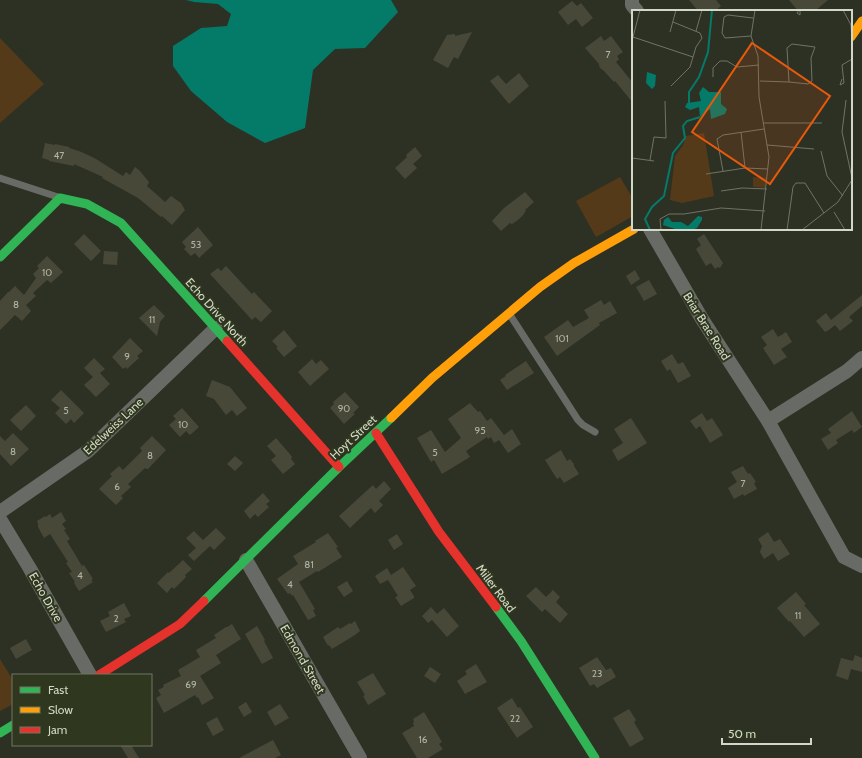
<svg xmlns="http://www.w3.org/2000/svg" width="862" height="758" font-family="Cabin,sans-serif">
<rect width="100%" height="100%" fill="#2d3124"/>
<path fill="#553a19" d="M0,38L44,84L0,123Z
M620,177L633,199V216L596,237L576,201Z
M0,659L13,680V704L0,711Z"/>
<path fill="#047a69" d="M186,0H391L398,12L365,48L335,49L313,70L305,128L265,143L227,122L191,91L173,66V46L201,28L227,26L231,14L218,4L194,2Z"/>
<path fill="#484838" d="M689,0H716L721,6L715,11H698Z
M789,0H828L815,11H798Z
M572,1L577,6L581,3L593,18L582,27L576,19L568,25L558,12Z
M472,32L458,59L454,57L448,68L433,60L447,35L455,34V36Z
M601,36L604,41L611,36L623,52L617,56L619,59L616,62L633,83V103L615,81L614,82L603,70L601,69L599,66V64L585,48Z
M519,73L529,86L509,104L490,81L498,75L506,84Z
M45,143L55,145V144L69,147V148L79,151L88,155L96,159L123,176L126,172L130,175L135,167L139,170L149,182L147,186L165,202L171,196L181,203L185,210L172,225L162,216L161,217L138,198L102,178L103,177L74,164V166L49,161V160L42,158Z
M415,147L422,156L413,164L417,168L405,179L395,168L407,157L406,155Z
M525,192L534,202L525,210L526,211L524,213V214L518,220L512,224L510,223L501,231L492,221L504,208Z
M198,227L213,245L199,258L195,253L191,256L184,249L186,247L182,242Z
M84,234L101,251L91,261L74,244Z
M704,234L723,263L720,268L718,267L715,269L711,263L706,266L696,249L701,245L697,239Z
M104,251L118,252L117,265L103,264Z
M47,256L63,272L51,283L47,280L33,293L36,296L26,305L31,311L22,321L15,315L0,330V301L8,292H9L15,286L24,295L36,278L33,274L39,268L37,266Z
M226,266L252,294L254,292L272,311L261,322L255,317L252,320L210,274L218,268L221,271Z
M635,270L640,279L631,285L626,276Z
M649,280L657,294L644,301L636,287Z
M862,295V306L849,317L853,321L840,331L835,325L829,330L825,332L816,321L826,313L831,320Z
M601,300L604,305L610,301L617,313L599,323L600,325L557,356L544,337L568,320L573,327L589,318L584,310Z
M154,305L165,316L160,322L157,336L139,318Z
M773,329L778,337L786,332L792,342L781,349L787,357L774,365L763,348L767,345L761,337Z
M284,330L297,346L284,357L276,348L278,347L272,341Z
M130,338L143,351L137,356L139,358L127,369L126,367L123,369L112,357Z
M672,354L678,364L683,362L691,376L678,383L670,369L667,371L661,361Z
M94,358L105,369L100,373L110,384L96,397L84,385L93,377L84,368Z
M312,359L316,364L321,360L329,369L310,386L298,372Z
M526,361L534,373L507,390L500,380L506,376L505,375Z
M212,380L230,387L247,408L237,416L232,410L226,415L214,399L206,396Z
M61,390L84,413L74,423L71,419L66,424L55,413L60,408L51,400Z
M345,392L359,407L353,413L355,414L344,424L330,408L334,404L333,402Z
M470,403L478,412L480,411L487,421L491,418L504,435L512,429L521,444L508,453L499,440L494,443L491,437L488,439L487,437L466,451L470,457L442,474L434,460L431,462L417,438L431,430L445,452L461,438L448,419Z
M26,405L36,416L21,431L10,420Z
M182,408L199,427L190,435L186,431L180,437L169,425L176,419L173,416Z
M852,411L862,427L854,433L852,430L836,440L838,443L828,450L821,439L831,433L828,429Z
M702,413L707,421L712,418L723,435L710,443L700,426L696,429L690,421Z
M631,418L647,443L618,461L612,450L623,443L614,429Z
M13,433L29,449L11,466L0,454V436L5,441Z
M152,436L166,450L148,469H147L145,468L128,484L131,487L121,496L123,498L116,505L99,489L112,476L110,474L119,466L123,470L142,451L140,448Z
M276,438L289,453L292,457L291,459L295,464L283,474L271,460L276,456L267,446Z
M561,450L567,461L570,459L574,464V466L579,474L564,483L560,477L557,479L545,460Z
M235,456L243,463L235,471L227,464Z
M743,466L748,474L750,473L756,482L754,483L757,489L744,496L743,494L734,499L728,488L737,482L731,472Z
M384,481L391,489L379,501L383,505L375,513L371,508L350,528L339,516L373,485L376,489Z
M263,493L270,501L266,504L269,507L258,517L255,514L250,519L244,511Z
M61,512L66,521L62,524L66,529L64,530L70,539L67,541L82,566L84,565L93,579L91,580L93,582L79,591L74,583L75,582L69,573L72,572L66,563L68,562L52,537L50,534L44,538L38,527V524L37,521L45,516L46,517L50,514L52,518Z
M216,528L226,538L214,550L210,546L194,561L188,555L196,548L186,538L194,531L203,540Z
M768,532L774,542L780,539L790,554L778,561L773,553L764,559L760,552L762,546L758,539Z
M328,533L338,547L336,548L342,557L318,572L317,571L299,582L315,609L313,610L316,616L308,620L293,595L292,596L290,593L288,594L277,579L298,564L293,556L316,542L315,541Z
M397,534L403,544L394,550L388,540Z
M183,560L192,569L185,575L186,577L174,589L172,587L167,593L157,583L168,572L169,573Z
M403,567L416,586L410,590L414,596V598L401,606L395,597L398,596L388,580L380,584L375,576L387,568L391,575Z
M347,581L353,591L344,597L337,587Z
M536,587L546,597L553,590L560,597L556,602L568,614L560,623L545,609L542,612L526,596Z
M796,592L806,604L804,605L820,624L804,637L790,621L789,622L777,608Z
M124,603L131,616L124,619L126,622L106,632L100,621L110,616L108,612Z
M431,607L437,614L444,608L459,626L447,637L432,620L428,623L422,616Z
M355,621L360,631L355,635L332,649L329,645L328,646L323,637L338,627L340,629L350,623L351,624Z
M232,624L241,639L216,655L221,663L200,676L214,698L202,705L198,697L197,698L195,695L164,713L156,698L161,695L158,690L164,687L163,685L181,676L178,670L200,657L196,650L216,638L214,635L226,627H227Z
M257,626L265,640L264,641L273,658L262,664L245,634Z
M26,639L32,650L16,659L10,648Z
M855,655L862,658V672L851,669L848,680L836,676L841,658L853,661Z
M597,657L606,670L611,668L616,677L597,688L594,684L590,686L579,668Z
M476,664L487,682L465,694L457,681L467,674L465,671Z
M430,667L441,674L435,683L424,676Z
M373,673L386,694L368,705L363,696L365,695L357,682Z
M512,698L518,708L520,707L533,727L517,738L497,708Z
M246,702L252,712L244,717L238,707Z
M280,704L289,718L275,726L267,712Z
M629,709L636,720L634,722L644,739L630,747L613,718Z
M424,712L442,742L439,744L443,749L428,758H417L402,733L414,726L413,723L414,722L413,719Z
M217,717L224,730L213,736L206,723Z
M273,740L281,755L275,758H239Z
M120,745H131L139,758H128Z"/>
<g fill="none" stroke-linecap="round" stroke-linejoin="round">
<path stroke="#686b65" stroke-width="7" d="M0,178L58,197
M510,315L578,420L583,425L595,432"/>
<path stroke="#686b65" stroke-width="14" d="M632,0V5L637,11
M650,229L702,319L768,421
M862,358L847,371L768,421L844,557L862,566
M0,512L88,451L216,328
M0,519L29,567L90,675
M246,560L360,758"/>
<path stroke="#30b455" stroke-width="9" d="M0,257L60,198L87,204L121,223L227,341
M204,601L339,467L391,418
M496,607L521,641L595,758
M0,733L13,725"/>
<path stroke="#ff9f0a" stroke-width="9" d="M851,37L862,21
M391,418L432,378L540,287L574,263L634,229"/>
<path stroke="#e5322d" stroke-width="9" d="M227,341L339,467
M376,433L439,532L496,607
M99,675L180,624L204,601"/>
</g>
<g text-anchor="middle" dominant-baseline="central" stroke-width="4" stroke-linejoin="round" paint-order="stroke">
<g font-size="10" fill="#b0b4a4">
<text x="608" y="54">7</text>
<text x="59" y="155">47</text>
<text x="196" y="244">53</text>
<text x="47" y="272">10</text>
<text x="16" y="304">8</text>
<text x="152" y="319">11</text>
<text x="562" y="338">101</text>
<text x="127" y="356">9</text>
<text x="344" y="408">90</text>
<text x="66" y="410">5</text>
<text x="183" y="424">10</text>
<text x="480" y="430">95</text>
<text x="13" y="451">8</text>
<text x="435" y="452">5</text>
<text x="150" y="455">8</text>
<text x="743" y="483">7</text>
<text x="117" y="486">6</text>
<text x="309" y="564">81</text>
<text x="80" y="575">4</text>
<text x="290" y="584">4</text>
<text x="798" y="615">11</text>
<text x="116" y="618">2</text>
<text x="597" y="673">23</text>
<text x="191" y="684">69</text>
<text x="515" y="718">22</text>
<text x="423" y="739">16</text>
</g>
<g font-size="12" fill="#d2d8c8" stroke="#2f371e">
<text transform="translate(217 312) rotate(48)">Echo Drive North</text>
<text transform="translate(707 326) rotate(58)">Briar Brae Road</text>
<text transform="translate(113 426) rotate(-43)">Edelweiss Lane</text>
<text transform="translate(353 437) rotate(-43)">Hoyt Street</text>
<text transform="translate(496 588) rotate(53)">Miller Road</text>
<text transform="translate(46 597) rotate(60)">Echo Drive</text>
<text transform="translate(303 659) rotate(60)">Edmond Street</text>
</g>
</g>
<g transform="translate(632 10)">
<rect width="220" height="220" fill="#2d3124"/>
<path d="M72,123L82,186L50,193L38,190L43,146L51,135L54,126ZM121,167L134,168L133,178L121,177Z" fill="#553a19"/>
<path d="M15,62L24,65L23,76L20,79L14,73ZM71,77L77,82H89V94L95,99L93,104L79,109L78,99L68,107L67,97L58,100L53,97L55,93L69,91L67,83ZM66,206L70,207V210L65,218L60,220H46L31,215L32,210L36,207L40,212H49L56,216Z" fill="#047a69"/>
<path fill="none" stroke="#047a69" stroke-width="2" d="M57,94V82L67,67L76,42L80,0M18,220L13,209L20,197L32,186L41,143L53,128L51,116L55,111L68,107"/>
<path fill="none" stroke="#6f7466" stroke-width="1" d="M123,0L119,26L126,46L127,87L137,147L129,220M167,0L165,3L168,5V0M211,0L219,15L220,31M64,21L70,0M38,22L44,0M119,26L93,28L90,23L92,7L96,5L121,8M1,27L61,47M0,31L8,0M160,34L183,37L179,48L180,71L176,74L157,72L155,38ZM81,67V58L88,51H95L105,57L127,55M210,69L208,75L212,73L210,55L220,49M128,71L157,72M39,76L58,57L64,37L70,28L68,23L41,12M214,90L210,122L220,168M131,113H190M109,122L113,158M135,135L182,139M189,141L195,166L211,186M0,148L22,151M18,150L22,127L34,128L33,91M91,161L85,129L91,125L132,119M74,164L113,158L136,159M89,181L110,178L135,179M202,202L213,220M29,220L28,209L37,204H52L89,198L133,201M155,220L161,177L164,173H173L192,203M170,220L206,192L220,170"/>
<path fill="#e8590c" fill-opacity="0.15" stroke="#e8590c" stroke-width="2" d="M120,33L198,86L138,174L60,122Z"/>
<rect width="220" height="220" fill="none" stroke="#d2d8c8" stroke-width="2"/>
</g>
<rect x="12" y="674" width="140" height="72" fill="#2f371e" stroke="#707762"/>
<rect x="20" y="687" width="20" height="6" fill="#30b455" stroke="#707762"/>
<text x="48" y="694" font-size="12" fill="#d2d8c8">Fast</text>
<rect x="20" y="707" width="20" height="6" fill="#ff9f0a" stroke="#707762"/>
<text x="48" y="714" font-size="12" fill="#d2d8c8">Slow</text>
<rect x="20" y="727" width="20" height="6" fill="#e5322d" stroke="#707762"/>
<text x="48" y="734" font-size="12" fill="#d2d8c8">Jam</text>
<path d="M722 738v6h89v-6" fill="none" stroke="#d2d8c8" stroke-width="2"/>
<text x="728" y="738" font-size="12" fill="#d2d8c8" stroke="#2f371e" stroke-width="3" paint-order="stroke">50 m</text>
</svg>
